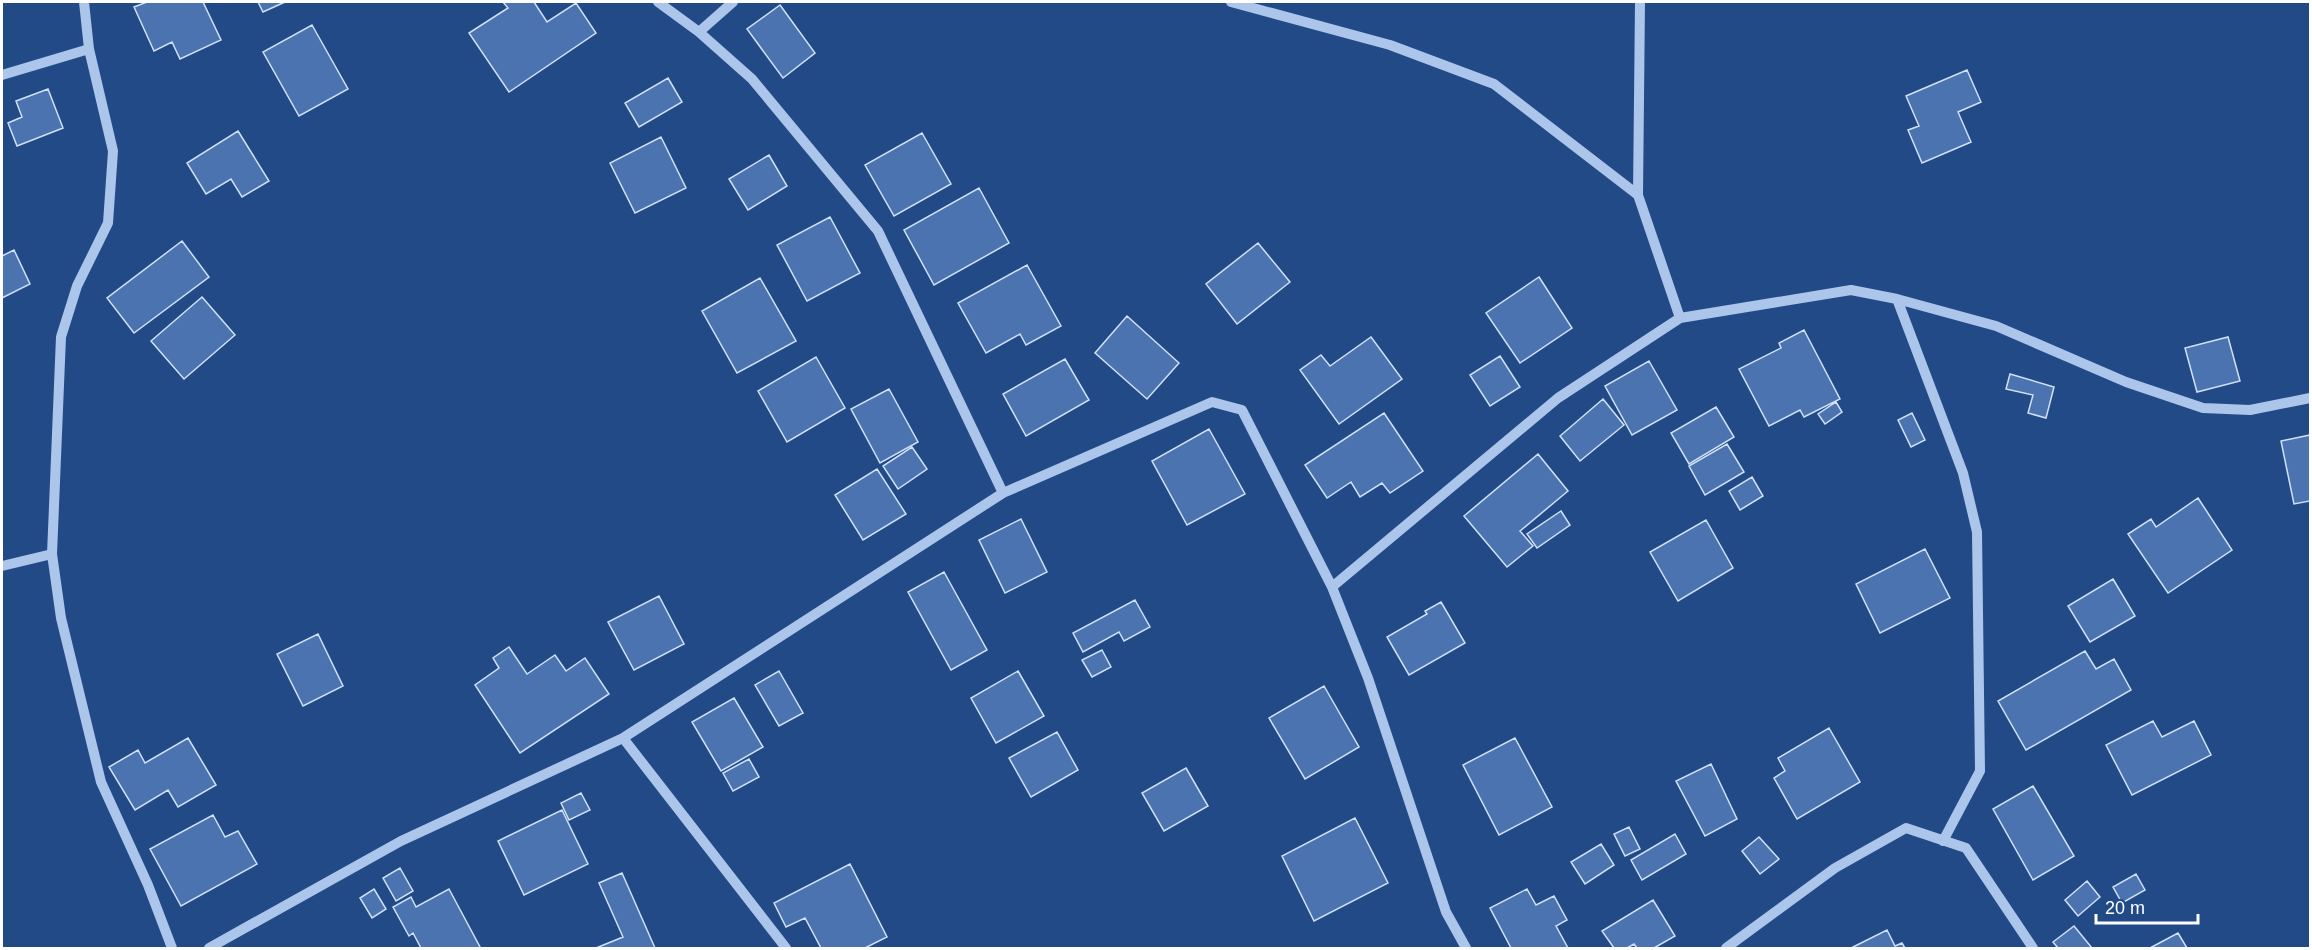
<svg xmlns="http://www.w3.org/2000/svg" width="2312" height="950" font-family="Arial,sans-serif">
<rect width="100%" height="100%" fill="#224a87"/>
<path fill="#4a73af" stroke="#d0e0f7" stroke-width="1.5" d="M147,2H203L221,40L180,59L172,42L154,51L134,7Z
M258,2H285L263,12Z
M503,2H534L547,22L576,3L596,33L509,92L469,33L508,8Z
M780,5L815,53L783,78L747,29Z
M312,25L348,89L299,116L263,52Z
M1967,70L1981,102L1958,112L1971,142L1922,163L1908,130L1919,126L1906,96Z
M668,78L682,102L639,127L625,103Z
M48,89L63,128L17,146L8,123L22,117L16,101Z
M238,131L269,181L242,197L231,179L206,194L187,163Z
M922,133L951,184L894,216L865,165Z
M661,137L686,188L635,213L610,163Z
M769,155L787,186L748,210L729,179Z
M979,188L1009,243L934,285L904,230Z
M830,217L860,273L807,301L777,245Z
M182,241L209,277L134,333L107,298Z
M1258,243L1290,282L1237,324L1206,284Z
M14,250L30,284L2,298V256Z
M1027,265L1061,326L1026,345L1020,334L986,353L958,303Z
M1539,277L1572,328L1520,363L1486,313Z
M760,278L796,341L737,373L702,311Z
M202,297L235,335L184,379L151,341Z
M1127,316L1179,363L1147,399L1095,353Z
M1804,330L1840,399L1804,417L1800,410L1769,426L1739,369L1781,348L1779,343Z
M1371,337L1402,379L1339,424L1300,370L1321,355L1330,366Z
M2228,337L2240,381L2197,392L2185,348Z
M1500,356L1520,387L1490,406L1470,375Z
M816,357L845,408L787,442L758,391Z
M1065,359L1089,400L1026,436L1003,394Z
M1649,361L1677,410L1632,435L1605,386Z
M2010,374L2054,387L2046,418L2028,413L2033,395L2006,389Z
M889,389L918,442L880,463L851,409Z
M1603,399L1624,425L1580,461L1560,436Z
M1836,402L1842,412L1825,424L1818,414Z
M1716,407L1734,437L1689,464L1671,433Z
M1384,413L1423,471L1390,493L1382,483L1360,497L1351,482L1327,498L1305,465Z
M1912,413L1925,440L1911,447L1898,420Z
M1209,429L1245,494L1187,525L1152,461Z
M2310,435V501L2294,504L2281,441Z
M1727,444L1744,472L1705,495L1689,466Z
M912,447L927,469L898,489L883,466Z
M1538,454L1568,491L1520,531L1533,546L1507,567L1464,516Z
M877,469L906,514L863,540L835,495Z
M1752,477L1763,496L1740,510L1729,491Z
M2198,498L2232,550L2168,593L2128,534L2151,519L2156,527Z
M1561,511L1570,525L1537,548L1527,534Z
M1021,519L1047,572L1005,593L979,540Z
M1706,520L1733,568L1678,601L1650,552Z
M1925,549L1950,598L1880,633L1856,584Z
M944,572L987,650L951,670L908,592Z
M2113,579L2135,616L2090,642L2068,606Z
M659,596L684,644L634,670L608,622Z
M1135,600L1150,627L1124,641L1119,632L1083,652L1073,633Z
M1441,602L1465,643L1409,675L1387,637L1427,614L1425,611Z
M318,634L343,686L303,706L277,654Z
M509,647L527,674L555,655L566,671L585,658L609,694L520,753L475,685L499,668L493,658Z
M1102,650L1111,667L1092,677L1082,660Z
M2085,651L2096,669L2114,659L2131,690L2026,750L1998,701Z
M779,671L803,713L779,726L755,685Z
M1018,671L1044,716L996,743L971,698Z
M1324,686L1359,747L1305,779L1269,718Z
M734,698L763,747L721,771L692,722Z
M2153,721L2162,737L2194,721L2211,755L2132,795L2106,745Z
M1829,728L1860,782L1797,819L1774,778L1785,771L1778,758Z
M1057,732L1078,770L1031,797L1009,758Z
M188,738L216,785L178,807L168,790L135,810L109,767L138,750L145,763Z
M1515,738L1552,807L1499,835L1463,765Z
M749,759L759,777L733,791L723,773Z
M1711,764L1737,819L1705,836L1676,781Z
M1186,768L1208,806L1164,831L1142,793Z
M2033,786L2074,856L2033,880L1993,809Z
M581,793L590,810L569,820L561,803Z
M562,810L588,864L524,895L498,841Z
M213,815L225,837L238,831L257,864L181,906L150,849Z
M1355,818L1388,883L1314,921L1282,856Z
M1629,827L1640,849L1625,856L1614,834Z
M1675,834L1686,854L1642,880L1631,860Z
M1759,837L1779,859L1760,874L1742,851Z
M1601,844L1614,865L1585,884L1571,862Z
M850,864L887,937L865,948H821L805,918L786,927L774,903Z
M400,868L413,891L396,901L383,878Z
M622,873L655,948H596L623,937L599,883Z
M2136,874L2145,890L2122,903L2113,887Z
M2087,881L2100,897L2078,916L2065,900Z
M374,889L386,909L372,918L360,898Z
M449,889L480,947L478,948H421L413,933L409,936L393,907L411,897L416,907Z
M1527,889L1536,905L1554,896L1567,920L1556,926L1568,948H1511L1490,908Z
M1653,900L1675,936L1654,948H1637L1634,944L1627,948H1614L1602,931Z
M2074,926L2092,948H2058L2053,942Z
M1887,930L1895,946L1902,943L1905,948H1854L1853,947Z
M2178,933L2187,948H2150Z"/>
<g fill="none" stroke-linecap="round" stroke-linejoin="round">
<path stroke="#acc5ea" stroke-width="10" d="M84,2L89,49L113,151L108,223L77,286L61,337L52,554L61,618L101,782L148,885L172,948
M658,2L699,32L752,79L878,231L1003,493
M1231,2L1390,45L1494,84L1638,195
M1640,2L1638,195L1680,318
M699,32L733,2
M2,75L89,49
M1897,299L1963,473L1977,532L1980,771L1943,841
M2,566L52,554
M1332,587L1558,398L1680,318L1851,290L1897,299L1996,326L2126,382L2203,408L2250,410L2310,398
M623,738L786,948
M209,948L401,841L623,738L1003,493L1212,402L1242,410L1332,587L1368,678L1446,912L1466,948
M1726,948L1835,868L1906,828L1966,848L2033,948"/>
</g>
<rect width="2312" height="950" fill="none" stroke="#ffffff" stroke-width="6"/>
<path d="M2096 914v9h102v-9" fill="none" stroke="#ffffff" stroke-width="3"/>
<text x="2105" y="914" font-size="18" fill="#ffffff" stroke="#224a87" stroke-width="4.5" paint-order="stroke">20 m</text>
</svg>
